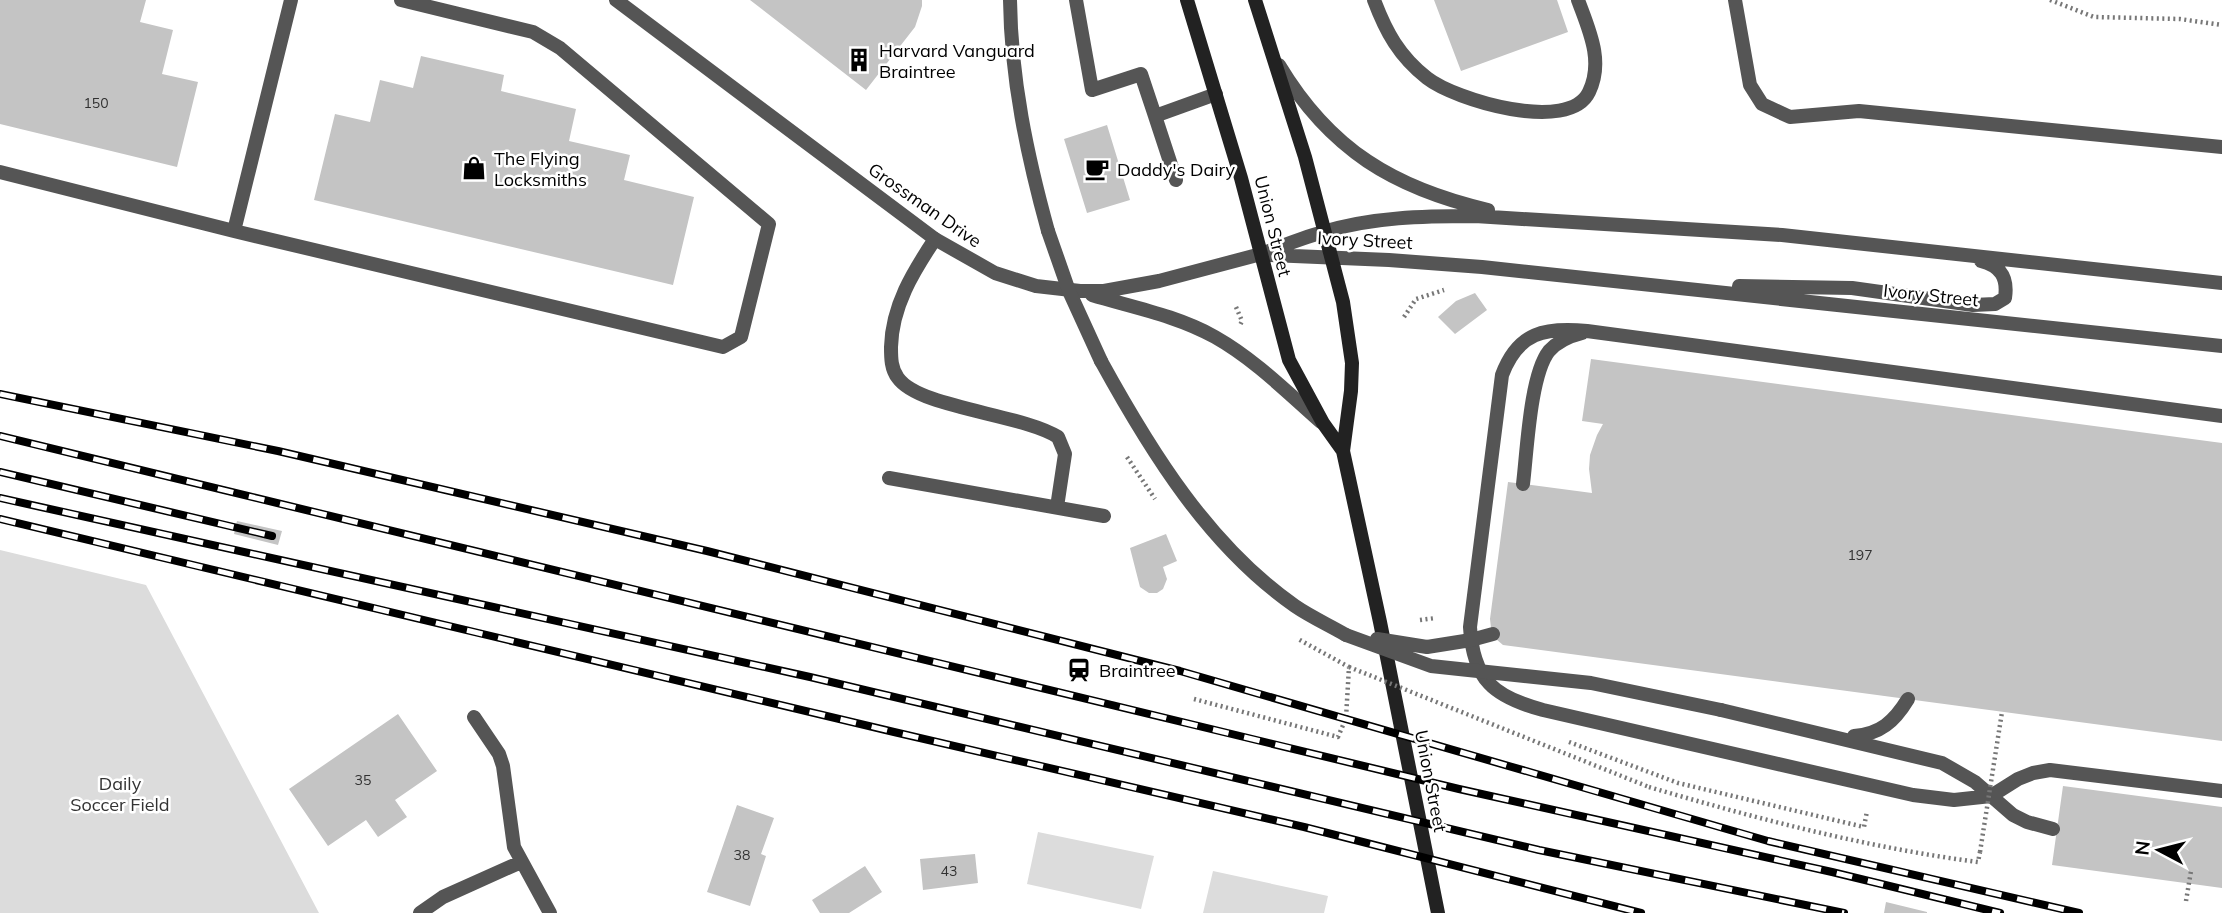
<svg xmlns="http://www.w3.org/2000/svg" width="2222" height="913" font-family="Mulish,sans-serif">
<rect width="100%" height="100%" fill="#fff"/>
<path fill="#dcdcdc" d="M0,550L146,585L319,913H0Z
M1038,832L1154,856L1141,909L1027,884Z
M1213,871L1328,896L1324,913H1203Z"/>
<path fill="#c4c4c4" d="M0,0H146L140,22L173,30L162,74L198,82L177,167L0,124Z
M750,0H922V6L915,27L866,90Z
M1434,0H1557L1568,32L1461,71Z
M421,56L504,75L501,91L576,109L569,141L630,155L624,180L694,197L673,285L314,200L335,114L370,122L380,80L413,88Z
M1107,125L1130,200L1087,213L1064,139Z
M1475,293L1487,310L1455,334L1438,317L1456,301Z
M1591,359L2222,443V741L1503,645L1496,639L1491,628L1490,619L1508,482L1592,493L1589,469L1590,455L1597,435L1603,424L1582,421Z
M237,521L282,531L278,545L234,534Z
M1166,534L1177,561L1163,567L1167,579L1163,589L1157,593H1149L1140,587L1130,548Z
M398,714L437,771L395,800L407,817L378,837L366,820L328,846L289,789Z
M2063,786L2222,807V888L2052,865Z
M737,805L774,818L761,854L766,856L750,906L707,892Z
M975,854L978,883L923,890L920,859Z
M865,866L882,892L849,913H820L812,900Z
M1886,902L1927,912V913H1884Z"/>
<g fill="none" stroke-linecap="round" stroke-linejoin="round">
<path stroke="#777" stroke-width="4.5" stroke-dasharray="2 3.5" stroke-linecap="butt" d="M2050,0L2094,17L2180,19L2222,25
M1236,307L1242,321L1239,327
M1404,317L1416,299L1444,290
M1127,457L1155,499
M1420,620L1436,618
M1194,699L1338,737L1346,718L1349,667L1298,639
M1569,742L1678,783L1864,827L1867,811
M1649,787C1754,818 1869,848 1978,862L1980,852
M2186,901L2191,871"/>
<path stroke="#555" stroke-width="14" d="M1010,0C1011,79 1027,155 1048,231
M1076,0L1092,90L1141,74L1155,116L1216,94
M1374,0C1386,32 1399,56 1427,78C1455,100 1569,134 1589,92C1604,61 1589,30 1578,0
M1735,0L1750,85L1762,104L1790,117L1859,111L2222,147
M1155,116L1176,180
M0,172L234,231L723,347L741,337L769,224L560,48L533,32L401,0
M234,231L291,0
M935,239C913,272 892,306 891,347C891,358 891,369 898,378C919,408 1022,414 1058,437L1065,454L1057,507
M1101,361C1151,452 1209,546 1295,606C1311,617 1329,625 1346,635
M2222,416L1587,331C1545,327 1518,332 1502,375L1470,627C1473,680 1494,697 1543,710L1913,795L1954,800L1991,796L2018,779L2033,773L2050,770L2222,791
M889,478L1104,516
M1523,484C1527,452 1530,375 1549,351C1558,341 1570,336 1582,333
M1721,710L1942,763L1975,782L2013,815L2027,822L2053,829
M474,717L499,754L503,766L514,847L550,913
M1854,736C1880,734 1894,722 1908,699
M420,913L443,897L521,862"/>
<path stroke="#555" stroke-width="14" d="M616,0L935,239L995,273L1036,286L1080,291H1104L1159,281L1261,254
M1092,295C1132,307 1178,316 1215,337C1254,359 1287,392 1321,422"/>
<path stroke="#555" stroke-width="14" d="M1279,65C1330,150 1394,188 1488,210
M1261,254C1282,246 1302,238 1323,232C1372,217 1424,216 1475,216L1782,235L2222,283
M1269,255L1389,260L1482,267L2222,346
M1739,286L1852,288L1973,305L1995,304L2005,298C2008,278 2001,266 1981,261"/>
<path stroke="#222" stroke-width="14" d="M1187,0L1241,178L1289,360L1323,423L1343,451
M1255,0L1305,157L1343,302L1352,363L1351,391L1343,451L1380,622L1438,913"/>
<g stroke="#000" stroke-width="8">
<path id="rail" d="M0,394L278,451L707,551L1180,671L1768,841L2079,913
M0,436L1459,789L1832,872L2000,913
M0,472L272,536
M0,498L810,677L1539,850L1844,913
M0,519L894,732L1304,827L1641,913"/>
</g>
<use href="#rail" stroke="#fff" stroke-width="5" stroke-dasharray="16" stroke-linecap="butt"/>
<path stroke="#777" stroke-width="4.5" stroke-dasharray="2 3.5" stroke-linecap="butt" d="M1349,667L1649,787
M1980,852L2002,712"/>
<path stroke="#555" stroke-width="14" d="M1048,231L1069,291L1101,361
M1346,635L1431,666L1591,683L1721,710
M1377,639L1427,647L1471,640L1493,634"/>
</g>
<defs>
<g id="building-bare" transform="scale(1.89)"><path d="M-4-6H4V6H1V3H-1V6H-4ZM-2.5-4.3h1.7v1.8h-1.7ZM.8-4.3h1.7v1.8H.8ZM-2.5-1h1.7V.8h-1.7ZM.8-1h1.7V.8H.8Z" fill="#000" stroke="#fff" stroke-width="2.5" paint-order="stroke"/></g>
<g id="shop-bare" transform="scale(1.89)"><path d="M-5-2.5h2.3a2.7 3.5 0 0 1 5.4 0H5L5.5 6h-11ZM-1.5-2.5h3a1.5 2.3 0 0 0-3 0Z" fill="#000" stroke="#fff" stroke-width="2.5" paint-order="stroke"/></g>
<g id="cafe-bare" transform="scale(1.89)"><path d="M-5.5-4.5H6V0H3Q3 3.5 0 3.5H-2.5Q-5.5 3.5-5.5 0ZM3-3.2v2h1.7v-2ZM-6 4.5H4V6H-6Z" fill="#000" stroke="#fff" stroke-width="2.5" paint-order="stroke"/></g>
<g id="station-bare" transform="scale(1.89)"><path d="M-3-6H3Q5-6 5-4V2Q5 4 3 4L4.5 6H3L1.5 4h-3L-3 6H-4.5L-3 4Q-5 4-5 2V-4Q-5-6-3-6ZM-3.5-4v3h7v-3ZM-3.5 1v1.5H-2V1ZM2 1v1.5H3.5V1Z" fill="#000" stroke="#fff" stroke-width="2.5" paint-order="stroke"/></g>
</defs>
<g fill-rule="evenodd">
<use href="#building-bare" x="859" y="60"/>
<use href="#shop-bare" x="474" y="168"/>
<use href="#cafe-bare" x="1097" y="169"/>
<use href="#station-bare" x="1079" y="670"/>
</g>
<g text-anchor="middle" dominant-baseline="central" stroke-width="5" stroke-linejoin="round" paint-order="stroke">
<g font-size="14" fill="#313131">
<text x="96" y="103">150</text>
<text x="1860" y="555">197</text>
<text x="363" y="780">35</text>
<text x="742" y="855">38</text>
<text x="949" y="871">43</text>
</g>
<g font-size="18" fill="#000" stroke="#fff" text-anchor="start">
<text x="879" y="50">Harvard Vanguard<tspan x="879" dy="21">Braintree</tspan></text>
<text x="494" y="158">The Flying<tspan x="494" dy="21">Locksmiths</tspan></text>
<text x="1117" y="169">Daddy's Dairy</text>
<text x="1099" y="670">Braintree</text>
</g>
<g font-size="18" fill="#000" stroke="#fff">
<text transform="translate(925 205) rotate(35)">Grossman Drive</text>
<text transform="translate(1273 226) rotate(76)">Union Street</text>
<text transform="translate(1365 240) rotate(3)">Ivory Street</text>
<text transform="translate(1931 295) rotate(6)">Ivory Street</text>
<text transform="translate(1431 781) rotate(79)">Union Street</text>
</g>
<g font-size="18" fill="#333" stroke="#fff">
<text x="120" y="783">Daily<tspan x="120" dy="21">Soccer Field</tspan></text>
</g>
</g>
<g transform="translate(2159 850) rotate(277)" stroke="#ffffff" stroke-width="5" paint-order="stroke">
<path d="M0-5L12 26L0 18L-12 26Z" fill="#000000"/>
<text y="-10" font-size="19" font-weight="bold" text-anchor="middle" fill="#000000">N</text>
</g>
</svg>
